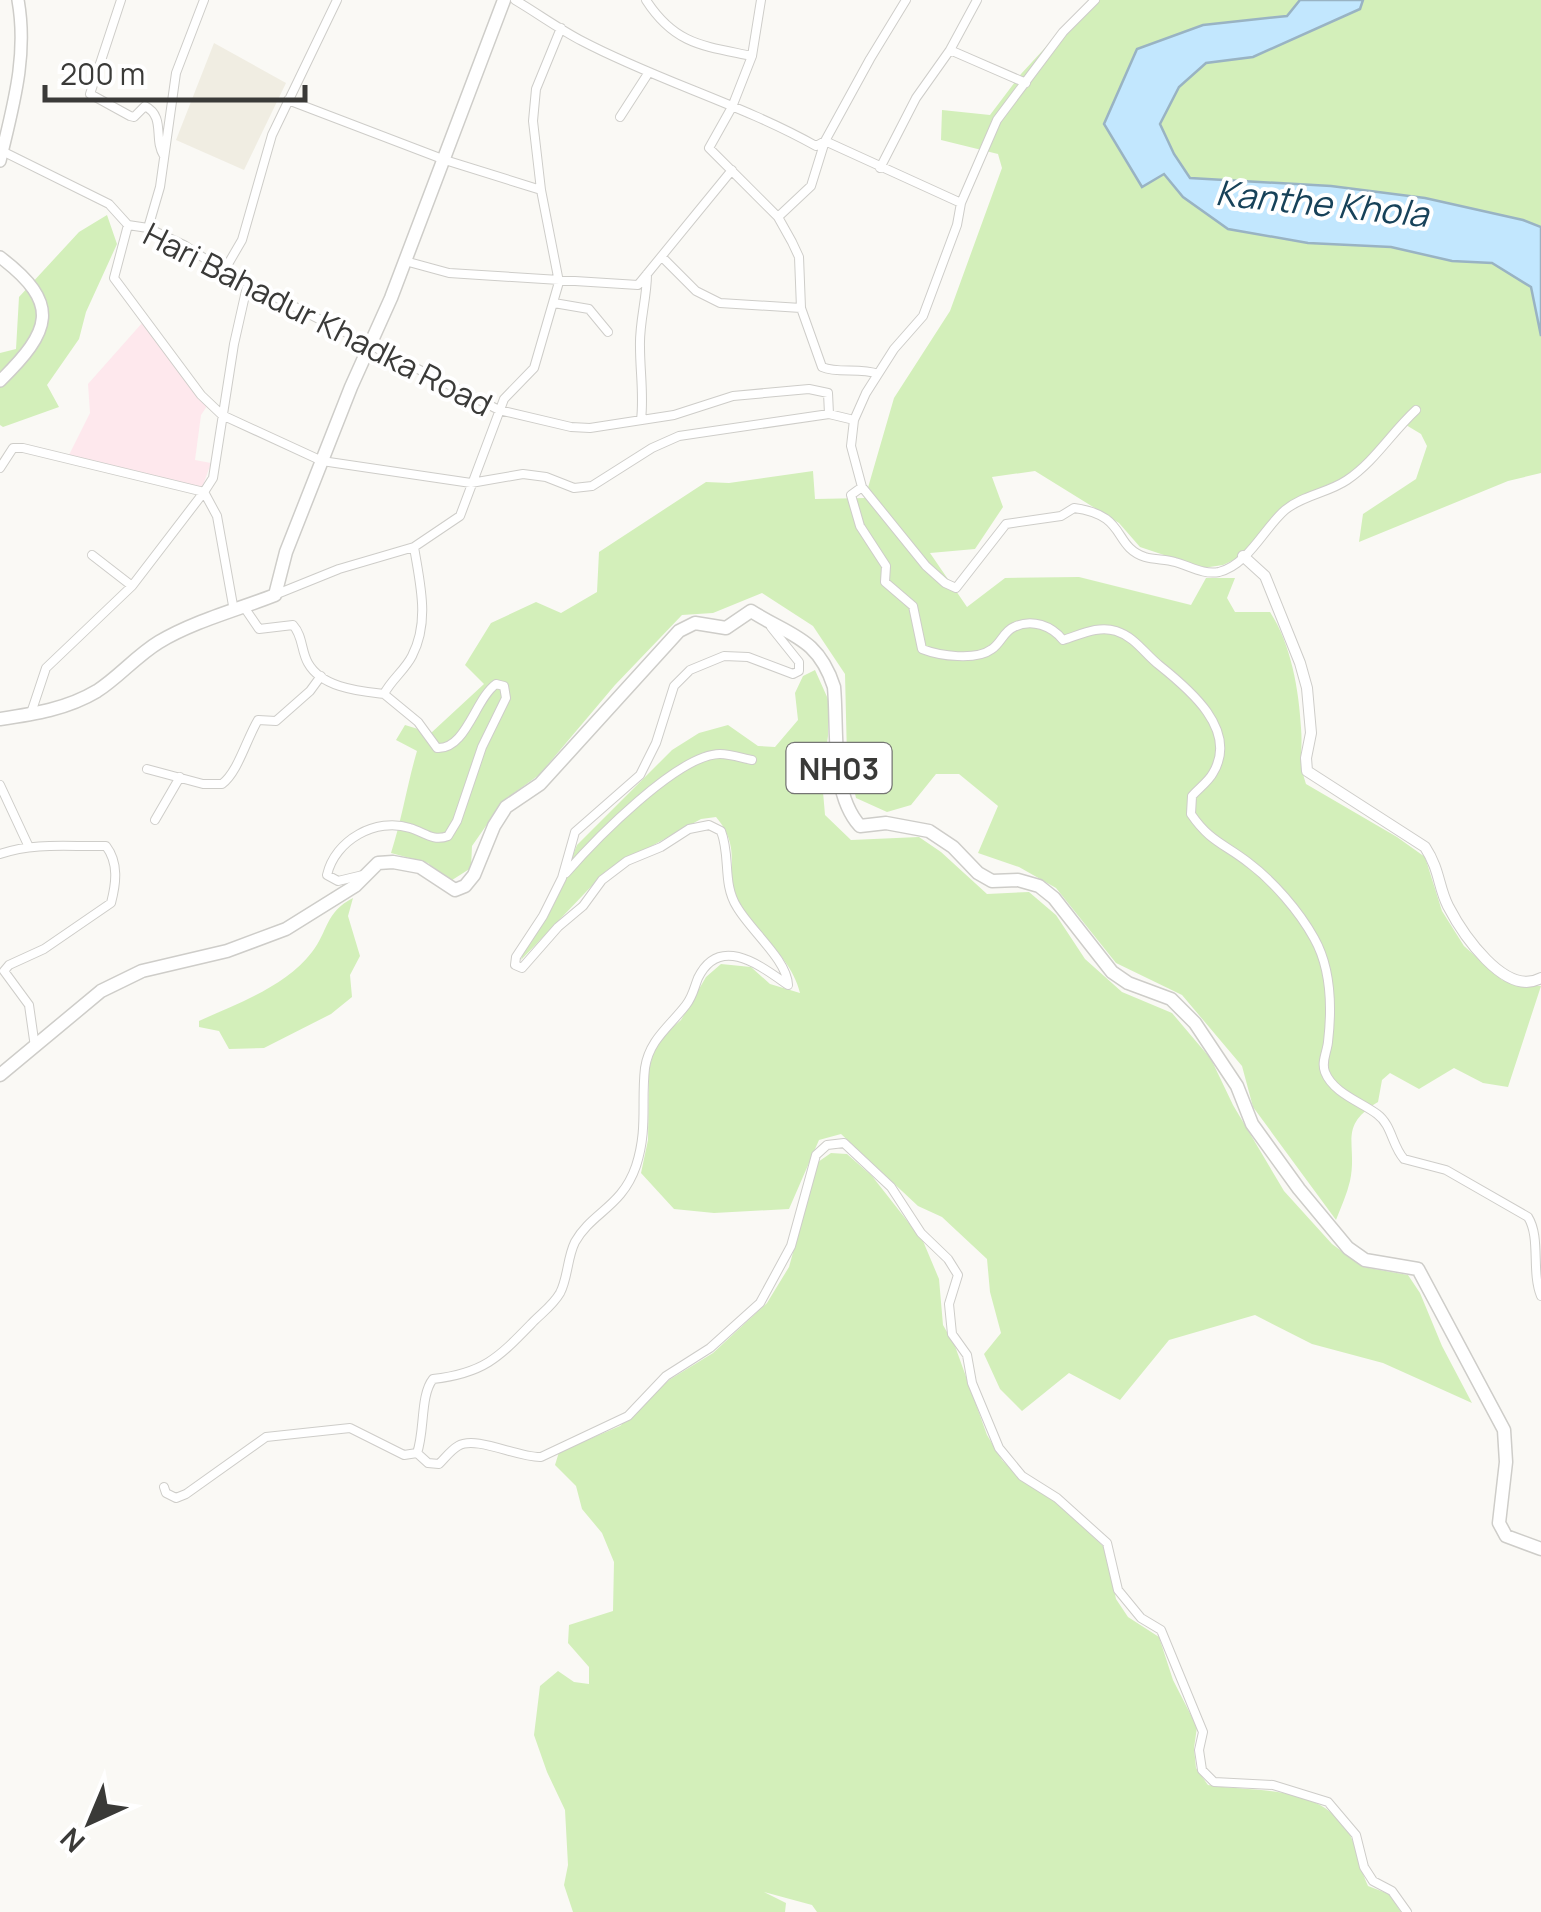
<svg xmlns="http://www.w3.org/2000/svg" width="1541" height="1912" font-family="Manrope,sans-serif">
<rect width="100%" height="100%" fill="#faf9f5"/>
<path fill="#f0ede2" d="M214,43L286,83L244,170L176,140Z"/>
<path fill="#fee8ed" d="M143,322L207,406L201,415L195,460L211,463L202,488L69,455L90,413L88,384Z"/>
<path fill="#d3efba" d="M1089,0H1300L1288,16L1203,25L1131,167L1142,187L1164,174L1183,197L1308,243L1391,247L1452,261L1492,263L1531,287L1541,336V473L1508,481L1359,542L1363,514L1416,479L1427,446L1421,434L1406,425L1370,464L1286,511L1253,551L1223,565L1203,568L1140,547L1119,523L1035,471L992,477L1003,507L975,549L930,553L967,607L1005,578L1079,577L1191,605L1206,578H1235L1227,598L1235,612H1270C1291,644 1299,690 1301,728C1303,750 1298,761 1306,784L1397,837L1425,857L1442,911L1464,946L1502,980L1522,986H1541L1508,1087L1483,1083L1454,1068L1419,1089L1390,1073L1382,1080L1378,1102C1337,1127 1358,1143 1350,1181C1347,1194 1341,1207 1336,1220L1253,1107L1242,1066L1182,995L1116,963L1056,888L1019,867L978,853L998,806L959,774H936L911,805L887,812L856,798L847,758L845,674L813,626L762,593L713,613L682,615L615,685L539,775L504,800L472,846L471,868L449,882L428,863L391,853C402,819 407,785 417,751L396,740L405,725L431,733L484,684L465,665L491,623L536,602L561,613L597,592L599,552L706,482L729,483L813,471L815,499L865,498L894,398L950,311L1002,168L998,154L941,140L942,110L990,115L1021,74Z
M1363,0H1541V227C1519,218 1497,215 1474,209C1380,188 1286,185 1190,178L1174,154L1160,124L1179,87L1206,63L1253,57L1359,9Z
M107,215L117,244L86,312L79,339L47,385L59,407L3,427L0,425V353L16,349L19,297L79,232Z
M815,670L828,699V736L822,780L825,815L851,840L919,837L941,852L987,894L1029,892L1056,915L1085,959L1122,992L1172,1013L1211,1059L1233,1105L1284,1191L1332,1244L1363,1267L1408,1275L1420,1293L1442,1346L1472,1403L1383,1363L1312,1344L1255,1315L1169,1340L1120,1400L1069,1373L1022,1411L1000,1389L984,1354L1001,1333L990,1292L987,1259L942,1217L918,1206L841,1134L819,1140L789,1209L714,1213L674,1209L641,1173L648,1140L649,1069L654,1051L664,1035L681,1020L706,977L721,964L751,967L770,984L800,993C791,956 756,934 738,900C723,871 744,850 716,817L701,819L606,871L521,960L523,952L554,903L577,845L672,750L699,733L728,725L758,746L775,747L798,720L795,693L803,676Z
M353,898L348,916L360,956L350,975L352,997L331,1014L264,1048L229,1049L219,1031L199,1027V1021C238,1003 285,987 312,952C328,932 325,912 353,898Z
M831,1153L847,1154L872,1176L923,1241L939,1279L943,1325L955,1346L987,1435L1002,1460L1022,1480L1060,1505L1105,1548L1116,1599L1128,1617L1159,1637L1173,1680L1197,1727L1194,1748L1196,1768L1208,1785C1257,1793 1321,1783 1350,1835C1357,1848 1360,1869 1368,1886L1389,1894L1401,1912H817L812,1905L764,1892L786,1903L785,1912H573L564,1885L568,1865L565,1810L547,1772L534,1735L540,1686L558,1671L574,1682L589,1684V1667L568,1643L569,1625L613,1611L614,1562L602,1533L582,1509L576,1486L555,1465L559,1452L620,1426L669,1380L713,1353L767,1303L789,1267L818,1162Z"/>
<path fill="#c2e7fe" stroke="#99b3c3" stroke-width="2.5" d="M1300,0H1363L1360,9L1253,57L1206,63L1179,87L1160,124L1174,154L1190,178L1331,186L1425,198L1523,220L1541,227V336L1531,287L1492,263L1452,261L1391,247L1308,243L1228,229L1183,197L1164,174L1142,187L1104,124L1137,49L1203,25L1287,16Z"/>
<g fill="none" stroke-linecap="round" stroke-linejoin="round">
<g stroke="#cecdc9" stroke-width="10">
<path id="minor" d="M121,0L90,94L130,116L134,117L145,106C166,117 153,139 164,156
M515,0C537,13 559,29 582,41C658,81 741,104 816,146L825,141L961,203
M646,0C675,45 704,46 752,56
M761,0L752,56L732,107L709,148L778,217L792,242L799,257L801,308L822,367C838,374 860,367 878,374
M977,0L950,50L1026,83
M1095,0L1063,32L997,120L961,203L957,225L923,316L894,349L866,393L854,420L851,446L862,487L926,566L945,583L956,588L1006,524L1061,516L1074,508C1128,515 1112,546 1145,557C1155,560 1166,559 1175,562C1190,566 1203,575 1219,572C1248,565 1264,528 1285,510C1303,495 1328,493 1347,480C1375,461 1391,433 1416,410
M288,100L445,160L541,190
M620,117L649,72
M2,151L109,204L128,225L148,228L184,245L224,271L499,410L571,427L590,428L674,415L733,396L809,389L828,393L829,414
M880,168L916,98L950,50
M778,217L811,186L825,141L870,59L906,0
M128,225L114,278L201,395L222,415L322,461L471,483L523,474L546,477L574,488L592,486L652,448L679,436L829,414L854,420
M148,228L160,187L176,73L204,0
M662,257L696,291L720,303L801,308
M405,261L449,273L638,285L732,170
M224,271L242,240L272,135L337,0
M554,303L589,309L608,332
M641,420C644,395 640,372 640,347C639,323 647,298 647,274
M0,468L13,448H23L204,492L132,586L46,668L31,713
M862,487L851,495L860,526L886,566L885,582L913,606L922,649C940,656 976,661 992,649C1001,643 1004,631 1014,627C1032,618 1052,626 1063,640C1080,635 1098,625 1116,631C1135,637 1144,653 1159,665C1189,689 1239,730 1213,773C1209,781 1198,789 1192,796L1191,814C1210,842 1225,844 1249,863C1273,881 1299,911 1314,938C1331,968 1332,1008 1328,1042C1327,1052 1321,1062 1325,1072C1333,1093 1361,1102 1377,1114C1392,1125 1392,1146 1404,1159L1446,1170L1528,1217C1541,1238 1531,1271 1541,1296
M92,555L132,586
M277,594L339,569L414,547L460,516L504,399L534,368L559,282L541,190L533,121L536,89L561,28
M244,607L259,629L293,625C303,636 301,651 308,663C322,688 359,691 384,694
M234,611L217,516L204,492L213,478L234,344L248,282
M771,627L799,662V671L793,674L748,657L724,656L690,670L674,686L656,743L640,775L575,832L562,878L543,916L516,957L515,965L522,968L558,927L583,906L602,880L627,861L661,847L689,829L709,825L721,831C731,857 722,883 737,907C751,931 787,960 788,985C762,967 720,933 698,978C694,988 693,996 686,1005C670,1026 649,1040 645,1068C641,1103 648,1129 636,1166C622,1207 592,1212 575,1242C567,1258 568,1278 560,1293C553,1305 543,1312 534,1321C499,1357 485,1373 433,1379C420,1395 425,1431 417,1453L428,1463L439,1464C445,1458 451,1450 458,1446C476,1435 518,1458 541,1457L628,1416L666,1376L710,1348L760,1303L791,1246L816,1155L827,1145L844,1143L891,1187L921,1233L948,1259L958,1275L949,1304L952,1334L967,1355L972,1383L999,1448L1022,1476L1057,1498L1107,1543L1118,1590L1141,1618L1161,1630L1203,1732L1199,1750L1202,1770L1214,1782L1273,1785L1328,1802L1356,1835L1364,1867L1373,1881L1392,1891L1407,1912
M147,769L203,784H222C238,772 246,740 258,720L276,721L310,691L321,676
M0,785L28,845
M155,820L180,777
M0,854C36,842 69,847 106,846C119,863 116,884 111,903L44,949L9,965L4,971L29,1005L35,1047
M566,873C594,841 678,754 720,754C730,754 742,758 752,760
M363,875L338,881L327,875C335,840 376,817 410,828C424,832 433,842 448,836L457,821L482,747L506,698L504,686L496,684C475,699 466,750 437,748L418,722L384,694C391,680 405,670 412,656C430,621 420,584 414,547
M164,1487L166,1493L176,1498L186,1494L266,1437L350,1428L404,1455L417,1453"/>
</g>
<g stroke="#cecdc9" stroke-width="12">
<path id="tertiary" d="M1243,556L1265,576L1300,663L1307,688L1311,733L1306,758L1307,771L1425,847C1440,870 1438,886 1448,906C1462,933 1505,998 1541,978"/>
</g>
<g stroke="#cecdc9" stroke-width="14">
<path id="secondary" d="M0,161C13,106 28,56 18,0
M0,257C62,304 51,331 0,381"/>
</g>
<g stroke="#cecdc9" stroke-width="15">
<path id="primary" d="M0,719C34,714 67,709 97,691C119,677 136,656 159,642C194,621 237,610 275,595L286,552L351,387L391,298L504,0
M0,1075L101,991L142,971L227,951L286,929L355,886L378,863L393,862L420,867L455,890L465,886L474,875L494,826L506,807L540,784L679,631L695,623L726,628L751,611C790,636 818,637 834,687C838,730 830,793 860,826L886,823L929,831L953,847L978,873L992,881L1018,880L1039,886L1054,898L1112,972L1128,983L1171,999L1195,1023L1237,1086L1252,1124L1299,1189L1348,1248L1365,1260L1418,1269L1504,1430L1506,1462L1499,1523L1506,1536L1541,1549"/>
</g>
<use href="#minor" stroke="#fff" stroke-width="8"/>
<use href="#tertiary" stroke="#fff" stroke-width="10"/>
<use href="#secondary" stroke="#fff" stroke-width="11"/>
<use href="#primary" stroke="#fff" stroke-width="12"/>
</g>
<g text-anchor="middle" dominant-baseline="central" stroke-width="8" stroke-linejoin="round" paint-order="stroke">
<rect fill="#fff" stroke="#757574" stroke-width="2.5" x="786.5" y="743" width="105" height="50" rx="8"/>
<g font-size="30" font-weight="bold" fill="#3a3a38">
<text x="839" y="768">NH03</text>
</g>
<g font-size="32" fill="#3a3a38" stroke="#fff">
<text transform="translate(318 319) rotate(27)">Hari Bahadur Khadka Road</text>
</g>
<g font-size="35" font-style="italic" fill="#174259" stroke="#fff">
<text transform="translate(1322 203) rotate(6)">Kanthe Khola</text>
</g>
</g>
<g transform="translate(90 1822) rotate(224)" stroke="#ffffff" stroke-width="8" paint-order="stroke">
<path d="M0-8L18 38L0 25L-18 38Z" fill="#3a3a38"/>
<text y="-15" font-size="28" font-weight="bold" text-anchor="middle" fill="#3a3a38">N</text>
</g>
<path d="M45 85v15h260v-15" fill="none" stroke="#3a3a38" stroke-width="5"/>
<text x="60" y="85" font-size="30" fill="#3a3a38" stroke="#ffffff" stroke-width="8" paint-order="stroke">200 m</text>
</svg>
